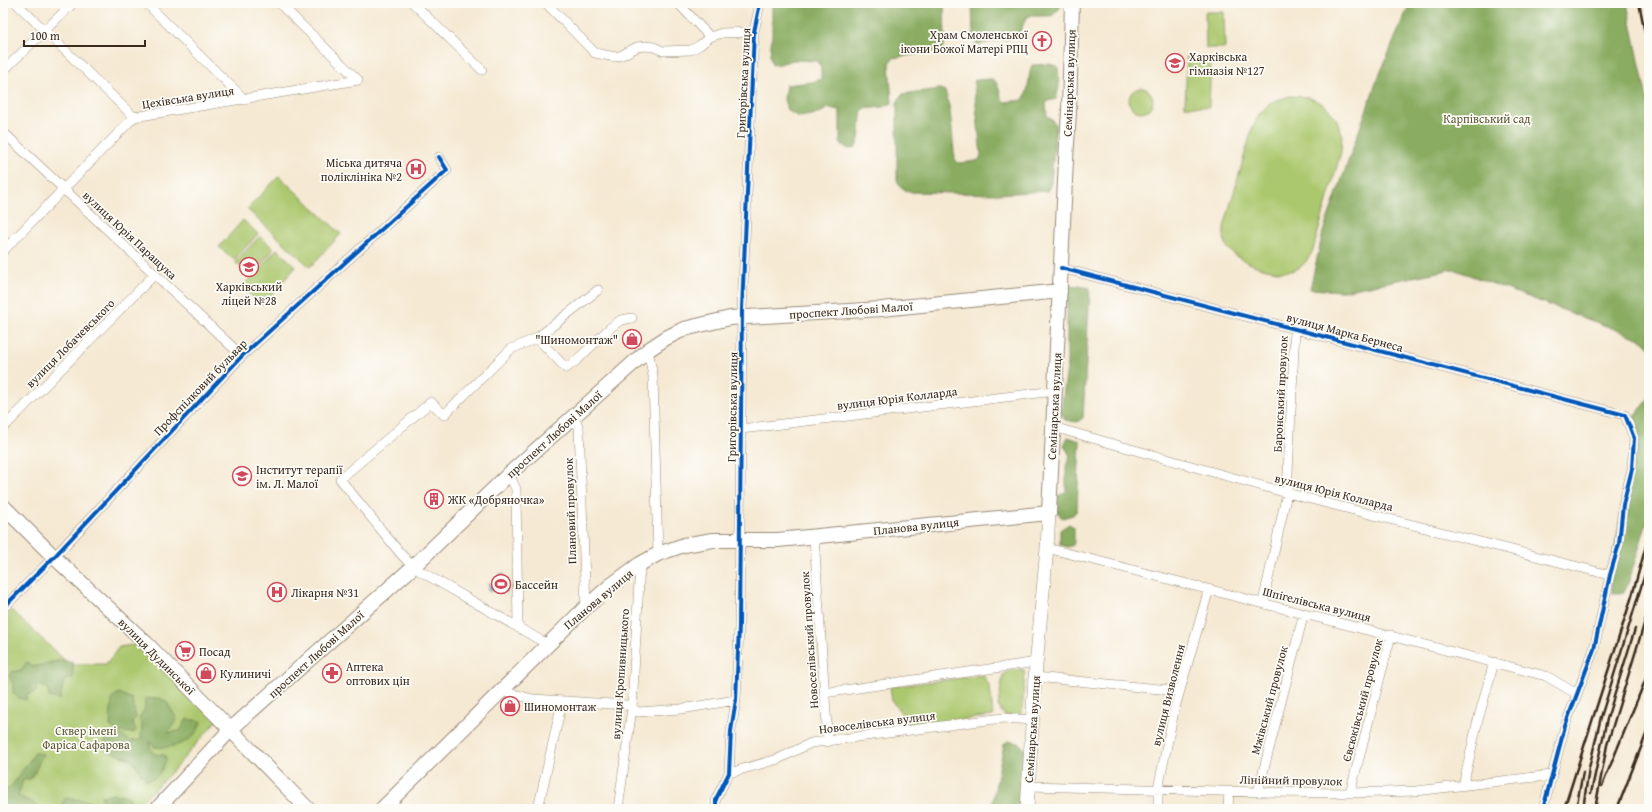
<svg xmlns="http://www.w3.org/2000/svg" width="1652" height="812" font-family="'Gentium Book Plus',serif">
<rect width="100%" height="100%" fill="#fdfcf7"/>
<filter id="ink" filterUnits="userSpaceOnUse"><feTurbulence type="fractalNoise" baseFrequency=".025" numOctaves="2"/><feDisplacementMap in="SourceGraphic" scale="8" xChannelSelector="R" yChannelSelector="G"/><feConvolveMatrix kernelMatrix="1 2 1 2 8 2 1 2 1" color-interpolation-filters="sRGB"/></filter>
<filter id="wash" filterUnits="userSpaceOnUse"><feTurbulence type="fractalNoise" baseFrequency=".012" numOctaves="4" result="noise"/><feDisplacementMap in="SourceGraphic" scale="16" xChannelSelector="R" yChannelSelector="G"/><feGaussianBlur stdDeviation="0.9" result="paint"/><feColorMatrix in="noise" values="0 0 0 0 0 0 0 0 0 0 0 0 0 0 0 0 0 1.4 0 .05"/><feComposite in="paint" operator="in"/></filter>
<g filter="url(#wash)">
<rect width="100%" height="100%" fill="#f5e9d3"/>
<path fill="#acc86e" stroke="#747946" d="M1205,12H1224L1225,48H1206Z
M1187,56L1211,57L1209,107L1185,106Z
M1129 100a12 12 0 1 1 24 0a12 12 0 1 1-24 0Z
M1290,96L1308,97L1325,105L1336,118L1342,134L1341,152L1313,250C1309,258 1304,266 1295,270C1277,276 1234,262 1226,245C1223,239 1224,233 1224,227L1252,129L1259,114L1273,101Z
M279,176L341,234L310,267L247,209Z
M243,220L258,234L234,260L219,247Z
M260,236L274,249L250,276L235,262Z
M277,249L296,267L262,305L242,287Z
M11,610L71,666L80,664H106L119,647L146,643L219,718L170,774L134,809H3V617Z
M1011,669L1024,670L1025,674L1022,713L1014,716L1004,715L998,706L1003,675Z
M983,675L990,687L993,716L911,726L892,701L890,687Z"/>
<path fill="#89ac61" stroke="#626b40" d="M772,3H944L945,42L942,50L893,58L889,63L892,103L883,107L863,109C858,121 863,138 855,148L848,149L840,143V110L828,108L818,114L799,117L787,110L784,99L786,85L812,82L821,79V68L817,61L793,60L780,64L772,65L770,55L772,36Z
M972,3H1061L1060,8L1052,16H1027L1019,34L1013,38L977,45L973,35Z
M1410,3H1627L1649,108V347L1641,339L1453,269L1343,291L1310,289L1323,232L1376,83Z
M1050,64L1058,67L1059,87L1056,99L1048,101L1046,104L1047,116L1053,121L1056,124L1051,183L1047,191L998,194L908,192L900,186L897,180V102L903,94L940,89L945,91C952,109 952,140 955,159L958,163L969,162L979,160L981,155L974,85L975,80L993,79C1001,86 998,94 1004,102L1023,100C1031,86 1027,79 1032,65Z
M1067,284L1090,288L1083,418L1077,422L1065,420L1061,412L1067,368Z
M1649,395V515L1629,581L1624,592L1613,594L1609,577L1637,436L1634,417L1648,400Z
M1068,437L1080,441L1077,510L1073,515L1062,518L1056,510V497L1066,492V466L1070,456L1064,445Z
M1069,524L1074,527V542L1073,545L1068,547L1060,545V530Z
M61,660L73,663V678L64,680L60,700L49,697L48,689L37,684L36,692L27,695V700L19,698L13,693V684L9,675L12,672L21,670L27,662L33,667Z
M119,693L132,699L136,718L132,722L136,730L134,733L120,732L110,726L112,698Z
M145,698L154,699L159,698L166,701L177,719L168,733L180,731L187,719L201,721C197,742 173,749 154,747L150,741V748L154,754L164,755L167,760C160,770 160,779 146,780L131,759L105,750V733L120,734L130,741L141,740L142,726L139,719L145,708Z
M1008,741L1019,743L1025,749L1019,809H991L1004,744Z
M35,753L43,754L32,778L23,780L18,796L32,802L40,809H3V792L10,788Z
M115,794L128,796L131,800L124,808L107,809L101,796Z
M66,798L89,801L94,809H67L62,803Z"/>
<path fill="#4cbac4" stroke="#447271" d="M500,574H504V577L508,581V587L507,592L502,593L499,591H489V583L492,585L494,578L499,577Z"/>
</g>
<g filter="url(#ink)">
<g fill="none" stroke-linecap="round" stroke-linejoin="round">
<g stroke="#988a78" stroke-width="10">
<path id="street" d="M16,3L134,117
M146,3L245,100
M279,3L358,80
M413,3L482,70
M546,3L595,53L615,57L622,55L637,47L645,46L654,47L663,51L691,50L700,45L710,37L722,33L754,32
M678,3L710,37
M3,71L73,3
M3,132L242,356
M3,251L134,117L358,80
M1061,268L1625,415L1634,438L1632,469L1623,505L1619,544L1610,575L1594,649L1565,726L1543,809
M537,338L566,368L576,361L611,327L621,320L632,318
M648,350L653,376L658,554
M573,417L579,427L586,607
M1053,427L1287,493L1610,575
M3,428L155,274
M741,429L1055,391
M509,474L516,489L518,628
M814,537L828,742
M1047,548L1546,676L1577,694
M1263,602L1287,493L1295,329
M3,608L54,557L242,356L447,170L439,157
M547,644L413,567L400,553L340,479L431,402L444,415L511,349L537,338L598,290
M1035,677L1180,691
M501,691L533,699L627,705L638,712L681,709L736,700
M824,693L1037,662
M729,773L778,759L811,743L1003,718L1032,720
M1028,786L1258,792L1350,793L1416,791L1552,775
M1463,786L1477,724L1494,662
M1258,792L1304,613
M1350,793L1391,635
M538,809L562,702
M618,809L632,708L640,564
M716,809V799L729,773L731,731L736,700L739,626L742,309L754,32L760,3
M1158,809V789L1174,711L1209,589
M1228,809L1229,791"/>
</g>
<g stroke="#988a78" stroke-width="14">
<path id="secondary" d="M1027,809L1035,677L1047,548L1049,513"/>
</g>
<g stroke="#988a78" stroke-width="16">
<path id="primary" d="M3,506L54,557L146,643L308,809
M157,809L231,729L413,567L509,474L648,350L666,338L684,329L730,318L882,309L1060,291
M382,809L586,607L610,586L640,564L658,554L684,545L713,540H778L1049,513L1066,160L1069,111L1072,3"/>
</g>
<use href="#street" stroke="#fff" stroke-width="9"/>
<use href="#secondary" stroke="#fff" stroke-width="13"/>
<use href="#primary" stroke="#fff" stroke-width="14"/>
<path stroke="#3b2a1e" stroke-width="2.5" d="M1639,3L1649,53
M1646,3L1649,17
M1602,786L1649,671
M1591,793L1607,719L1635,629
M1564,809L1632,596L1649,535
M1576,809L1583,772
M1583,809L1589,768L1601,717L1649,561
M1595,809L1607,745L1649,608
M1617,809L1649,727
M1645,809L1649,798"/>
<g stroke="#fdfcf7" stroke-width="6">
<path id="cycleway" d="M1061,268L1625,415L1634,438L1632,469L1623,505L1619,544L1610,575L1594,649L1565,726L1543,809
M3,608L54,557L242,356L447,170L439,157
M716,809V799L729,773L731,731L736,700L739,626L742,309L754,32L760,3"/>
</g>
<use href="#cycleway" stroke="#0057b8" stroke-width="4"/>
</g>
</g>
<defs>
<g id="church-ring" transform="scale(1)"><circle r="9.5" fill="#fdfcf7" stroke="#d1495b" stroke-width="1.5"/><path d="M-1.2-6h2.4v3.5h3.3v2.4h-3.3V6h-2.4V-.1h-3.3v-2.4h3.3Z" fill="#d1495b"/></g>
<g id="school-ring" transform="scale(1)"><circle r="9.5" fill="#fdfcf7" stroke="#d1495b" stroke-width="1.5"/><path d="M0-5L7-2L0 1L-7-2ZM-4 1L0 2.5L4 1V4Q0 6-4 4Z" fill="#d1495b"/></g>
<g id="hospital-ring" transform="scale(1)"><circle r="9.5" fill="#fdfcf7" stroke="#d1495b" stroke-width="1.5"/><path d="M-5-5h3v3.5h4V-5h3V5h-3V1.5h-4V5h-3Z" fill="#d1495b"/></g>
<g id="shop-ring" transform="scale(1)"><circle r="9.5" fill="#fdfcf7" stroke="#d1495b" stroke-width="1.5"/><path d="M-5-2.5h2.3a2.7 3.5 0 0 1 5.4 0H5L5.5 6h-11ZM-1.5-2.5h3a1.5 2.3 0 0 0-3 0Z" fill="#d1495b"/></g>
<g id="university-ring" transform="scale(1)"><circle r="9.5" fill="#fdfcf7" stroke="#d1495b" stroke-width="1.5"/><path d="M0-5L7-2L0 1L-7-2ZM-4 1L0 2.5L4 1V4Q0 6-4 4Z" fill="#d1495b"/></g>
<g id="building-ring" transform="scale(1)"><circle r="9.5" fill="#fdfcf7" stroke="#d1495b" stroke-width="1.5"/><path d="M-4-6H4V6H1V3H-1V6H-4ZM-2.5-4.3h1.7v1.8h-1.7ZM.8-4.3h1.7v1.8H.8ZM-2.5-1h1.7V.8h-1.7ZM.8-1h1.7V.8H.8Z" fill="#d1495b"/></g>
<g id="stadium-ring" transform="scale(1)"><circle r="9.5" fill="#fdfcf7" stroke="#d1495b" stroke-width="1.5"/><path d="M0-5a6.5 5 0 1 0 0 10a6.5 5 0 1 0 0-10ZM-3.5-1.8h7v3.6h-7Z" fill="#d1495b"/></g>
<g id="supermarket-ring" transform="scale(1)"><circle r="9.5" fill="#fdfcf7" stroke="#d1495b" stroke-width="1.5"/><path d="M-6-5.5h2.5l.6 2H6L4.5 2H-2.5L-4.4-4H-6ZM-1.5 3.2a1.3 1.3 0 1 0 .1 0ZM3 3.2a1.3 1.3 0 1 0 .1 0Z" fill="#d1495b"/></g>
<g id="pharmacy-ring" transform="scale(1)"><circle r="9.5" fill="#fdfcf7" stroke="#d1495b" stroke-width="1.5"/><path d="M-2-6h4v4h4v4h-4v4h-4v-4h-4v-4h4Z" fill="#d1495b"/></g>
</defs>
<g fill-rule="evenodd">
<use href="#church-ring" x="1042" y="41"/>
<use href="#school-ring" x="1175" y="63"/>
<use href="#hospital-ring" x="416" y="169"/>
<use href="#school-ring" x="249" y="267"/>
<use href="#shop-ring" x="632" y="339"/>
<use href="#university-ring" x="242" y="476"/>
<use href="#building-ring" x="434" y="499"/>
<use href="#stadium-ring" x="501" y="584"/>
<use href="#hospital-ring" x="277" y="592"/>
<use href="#supermarket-ring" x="185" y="651"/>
<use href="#shop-ring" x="206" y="673"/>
<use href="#pharmacy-ring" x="332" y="673"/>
<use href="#shop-ring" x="510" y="706"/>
</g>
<g text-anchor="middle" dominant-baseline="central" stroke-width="3.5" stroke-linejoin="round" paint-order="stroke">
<g font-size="12" fill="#3b2a1e" stroke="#fdfcf7" text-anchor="start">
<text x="1028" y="34" text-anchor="end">Храм Смоленської<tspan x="1028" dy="14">ікони Божої Матері РПЦ</tspan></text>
<text x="1189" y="56">Харківська<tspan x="1189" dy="14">гімназія №127</tspan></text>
<text x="402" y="162" text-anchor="end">Міська дитяча<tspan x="402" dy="14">поліклініка №2</tspan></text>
<text x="249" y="286" text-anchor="middle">Харківський<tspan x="249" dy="14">ліцей №28</tspan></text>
<text x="618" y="339" text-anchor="end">"Шиномонтаж"</text>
<text x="256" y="469">Інститут терапії<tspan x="256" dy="14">ім. Л. Малої</tspan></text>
<text x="448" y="499">ЖК «Добряночка»</text>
<text x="515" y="584">Бассейн</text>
<text x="291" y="592">Лікарня №31</text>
<text x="199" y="651">Посад</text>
<text x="346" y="666">Аптека<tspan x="346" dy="14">оптових цін</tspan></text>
<text x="220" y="673">Кулиничі</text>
<text x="524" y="706">Шиномонтаж</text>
</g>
<g font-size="12" fill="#3b2a1e" stroke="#fdfcf7">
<text transform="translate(743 83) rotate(-87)">Григорівська вулиця</text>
<text transform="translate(1069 83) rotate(-88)">Семінарська вулиця</text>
<text transform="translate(188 97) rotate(-9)">Цехівська вулиця</text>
<text transform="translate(130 235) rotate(43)">вулиця Юрія Паращука</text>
<text transform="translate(851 310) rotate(-4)">проспект Любові Малої</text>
<text transform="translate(1345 332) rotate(15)">вулиця Марка Бернеса</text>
<text transform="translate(70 343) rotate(-45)">вулиця Лобачевського</text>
<text transform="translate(200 387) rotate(-46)">Профспілковий бульвар</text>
<text transform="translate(1280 394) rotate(-87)">Баронський провулок</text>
<text transform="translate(897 398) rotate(-7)">вулиця Юрія Колларда</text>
<text transform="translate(1054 406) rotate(-87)">Семінарська вулиця</text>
<text transform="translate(732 407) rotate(-89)">Григорівська вулиця</text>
<text transform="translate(554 434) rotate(-42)">проспект Любові Малої</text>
<text transform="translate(1334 492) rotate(14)">вулиця Юрія Колларда</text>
<text transform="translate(570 511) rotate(-92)">Плановий провулок</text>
<text transform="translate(916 526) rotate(-6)">Планова вулиця</text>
<text transform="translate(598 599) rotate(-40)">Планова вулиця</text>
<text transform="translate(1317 604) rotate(14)">Шпігелівська вулиця</text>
<text transform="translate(809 640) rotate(-94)">Новоселівський провулок</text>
<text transform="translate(316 654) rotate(-42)">проспект Любові Малої</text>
<text transform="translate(157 656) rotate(45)">вулиця Дудинської</text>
<text transform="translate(620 674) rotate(-86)">вулиця Кропивницького</text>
<text transform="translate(1168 695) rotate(-76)">вулиця Визволення</text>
<text transform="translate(1269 700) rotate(-75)">Мжівський провулок</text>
<text transform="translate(1362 700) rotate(-75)">Євсюківський провулок</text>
<text transform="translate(877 722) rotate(-7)">Новоселівська вулиця</text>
<text transform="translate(1032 729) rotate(-86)">Семінарська вулиця</text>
<text transform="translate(1291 780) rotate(1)">Лінійний провулок</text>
</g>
<g font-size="12" fill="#5d5936" stroke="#fdfcf7">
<text x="1487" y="118">Карпівський сад</text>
<text x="86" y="730">Сквер імені<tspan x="86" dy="14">Фаріса Сафарова</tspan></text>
</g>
</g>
<rect width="1652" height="812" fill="none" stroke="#fdfcf7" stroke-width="16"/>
<path d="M24 40v6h121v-6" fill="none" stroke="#3b2a1e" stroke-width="2"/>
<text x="30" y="40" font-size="12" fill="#3b2a1e" stroke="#fdfcf7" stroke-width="3" paint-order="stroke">100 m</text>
</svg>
